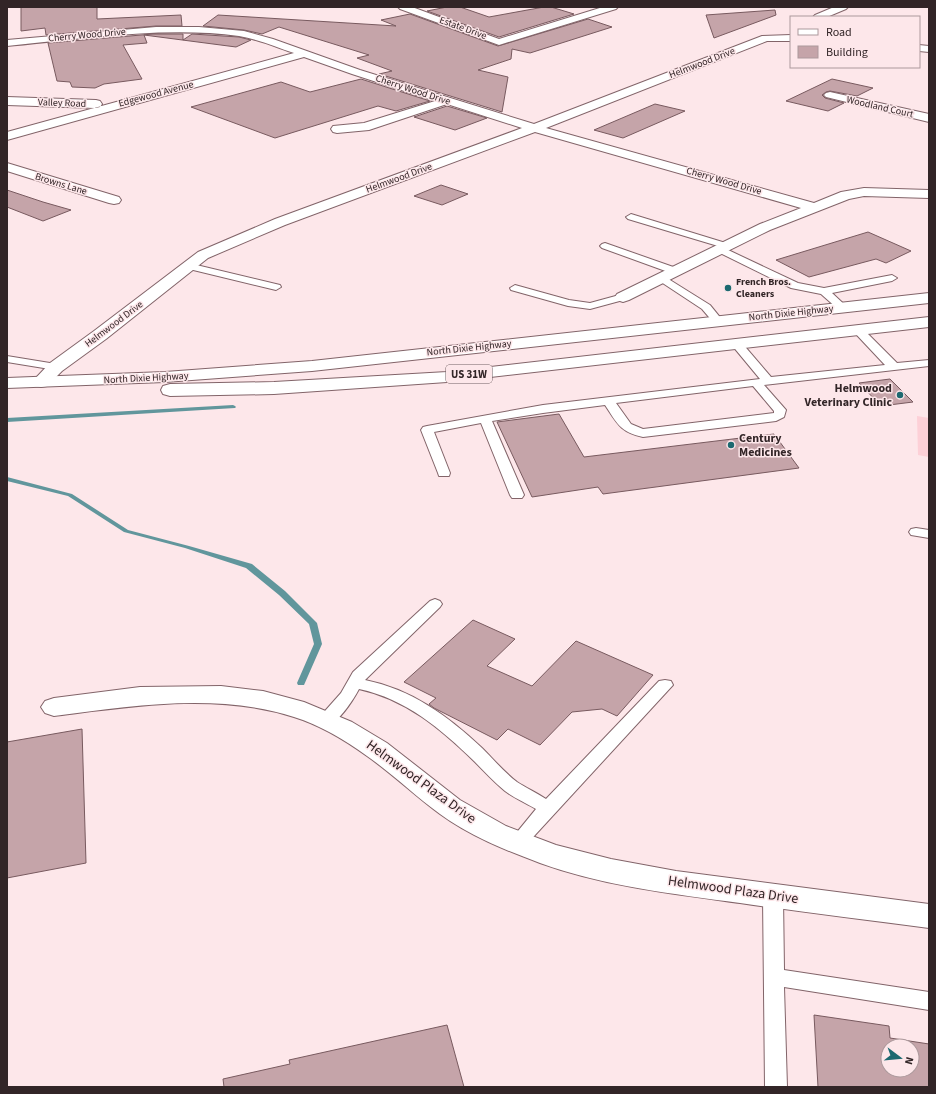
<svg xmlns="http://www.w3.org/2000/svg" width="936" height="1094" font-family="'Source Sans 3',sans-serif">
<rect width="100%" height="100%" fill="#fde7ea"/>
<path fill="#fdd0d7" d="M917,416L929,418V457L918,455Z"/>
<g fill="none" stroke-linecap="round" stroke-linejoin="round">
<path fill="#61969c" fill-rule="evenodd" d="M233,405L235,406L236,407L235,408L7,422V418Z
M7,477L72,494L128,530L189,546L252,564L285,591L317,623L322,644L304,685H298L297,683L314,644L309,624L279,595L246,568L185,548L124,532L68,496L7,481Z"/>
</g>
<path fill="#c5a4a9" stroke="#785a5f" fill-rule="evenodd" d="M21,7H97V19L181,15L182,26H156L46,35L45,28L21,31Z
M447,7H460L489,17L544,7H551L574,14L499,37L427,11Z
M775,10L776,15L714,38L706,15Z
M410,14L498,46L588,19L612,27L530,53L512,49L511,59L478,70L508,77L502,112L379,74L392,71L357,58L369,55L279,27L262,34L244,30L203,26L218,15L396,26L381,20Z
M153,34H183V40L192,34L239,37L251,40L236,47L144,35L147,43L123,45L142,79L104,84L95,88L72,87L70,82L57,81L48,43Z
M361,79L430,101L396,111L378,106L275,138L191,107L281,82L310,92Z
M832,79L873,88L857,96L830,91L826,92L822,95L825,98L844,103L828,111L786,101Z
M655,104L685,111L623,138L594,130Z
M447,106L487,118L455,130L414,117Z
M441,185L468,194L442,205L414,196Z
M7,190L43,202L71,210L43,221L7,207Z
M868,232L911,251L886,263L876,259L809,277L776,260Z
M890,379L913,402L881,406L859,383Z
M559,414L584,457L774,434L799,468L603,494L598,487L532,497L497,422Z
M473,620L515,639L487,666L532,686L576,641L653,675L617,716L602,709L572,712L540,745L508,729L497,740L434,708L429,704L436,698L404,682Z
M82,729L86,863L7,878V742Z
M814,1015L889,1026L890,1038L929,1044V1087H818ZM888,1046H912V1070H888Z
M447,1025L464,1087H224L223,1079L290,1064L289,1060Z"/>
<g fill="none" stroke-linecap="round" stroke-linejoin="round">
<g stroke="#826469" stroke-width="2">
<path id="service" d="M631,214L729,244L731,246L726,249L798,283L824,288L892,275L897,278L892,281L832,293L847,307L842,310L838,309L821,294L791,288L716,251L714,249L718,246L628,219L626,217Z
M605,243L679,269L680,271L675,274L671,273L602,248L600,246L602,244Z
M188,263L280,285L281,287L276,290L185,268L183,266L185,264Z
M662,275L710,305L723,321L722,323H714L702,309L658,280L657,278Z
M515,285L569,300L590,303L623,294L628,297L627,299L590,309L568,306L511,290L510,288Z
M858,327L862,328L897,363L929,360V366L764,385L786,410L784,417L776,421L643,437C620,432 617,423 605,405L543,413L492,421L524,495L522,498H512L510,495L481,423L434,432L450,473L449,476H439L438,473L421,430L423,427L427,426L543,405L760,379L731,344L737,341L741,342L771,377L885,365L854,332L853,330L854,328ZM753,386L774,411V413L643,429L631,424L616,403Z
M7,356L56,364L60,365L62,367L60,369L56,370L7,362Z
M916,528L929,530V538L911,535L909,532L911,529Z
M435,599L440,601L442,604L440,607L365,680C411,689 448,716 482,748C493,759 504,772 517,782C526,788 537,793 546,799L659,681L665,680L671,681L673,685L524,847L518,849L512,847L509,842L536,809C526,803 514,798 505,791C494,782 484,771 474,761C441,729 406,699 359,689C353,700 342,717 331,724C327,726 323,725 319,724L317,720L341,693L353,672L430,601Z
M773,889L780,892L783,897L784,970L929,992V1010L784,987L787,1087H765L763,897L766,892Z"/>
</g>
<g stroke="#826469" stroke-width="2">
<path id="minor" d="M398,7H412L499,39L603,7H618L616,9L499,45L400,9Z
M834,7H848L846,9L827,17H813L815,15Z
M156,27H199L244,31L273,39L360,70L534,124L762,36L791,35V41H767L546,128L814,203L841,192L864,188L929,190V198L864,196L849,199L770,230L629,300L623,302L617,300L615,297L617,294L760,224L801,208L535,132L285,225L208,258L106,339L62,371L47,386L41,387L35,386L32,382L50,363L94,331L198,252L275,219L522,128L447,104L369,130L337,133L333,132L331,129L333,126L364,123L435,101L352,74L304,57L7,140V132L294,53C276,47 257,39 239,36C166,26 80,39 7,46V40Z
M919,45L929,46V52L919,51Z
M830,92L929,114V122L826,97L824,95L826,93Z
M7,97L96,100L100,101L102,104L100,107L96,108L7,105Z
M7,163L119,197L121,200L119,203L114,204L109,203L7,171Z
M221,686L263,691L304,702L352,722L387,743L460,800L506,826L556,845L611,859L676,871L929,904V928C866,920 803,912 740,903C673,894 604,886 540,863C505,850 470,836 440,814C415,796 393,774 367,756C345,740 320,725 294,717C216,692 133,706 54,716L45,713L41,707L45,701L54,698L140,687Z"/>
</g>
<g stroke="#826469" stroke-width="2">
<path id="primary" d="M929,293V303L312,371L165,382L7,388V378L165,372L312,361Z
M929,317V327L447,382L274,394L170,396L163,394L161,390L163,386L170,384L274,382L447,372Z"/>
</g>
<use href="#service" fill="#fff" fill-rule="evenodd"/>
<use href="#minor" fill="#fff" fill-rule="evenodd"/>
<use href="#primary" fill="#fff" fill-rule="evenodd"/>
</g>
<g fill="#1c6970" stroke="#fde7ea" stroke-width="1.5">
<circle cx="728" cy="288" r="4"/>
<circle cx="900" cy="395" r="4"/>
<circle cx="731" cy="445" r="4"/>
</g>
<g text-anchor="middle" dominant-baseline="central" stroke-width="3" stroke-linejoin="round" paint-order="stroke">
<g font-size="10" fill="#322527" stroke="#fde7ea">
<text transform="translate(463 28) rotate(20)">Estate Drive</text>
<text transform="translate(87 35) rotate(-5)">Cherry Wood Drive</text>
<text transform="translate(702 63) rotate(-21)">Helmwood Drive</text>
<text transform="translate(413 90) rotate(18)">Cherry Wood Drive</text>
<text transform="translate(156 94) rotate(-15)">Edgewood Avenue</text>
<text transform="translate(62 103) rotate(2)">Valley Road</text>
<text transform="translate(880 107) rotate(13)">Woodland Court</text>
<text transform="translate(399 178) rotate(-20)">Helmwood Drive</text>
<text transform="translate(724 181) rotate(16)">Cherry Wood Drive</text>
<text transform="translate(61 184) rotate(17)">Browns Lane</text>
<text transform="translate(791 313) rotate(-6)">North Dixie Highway</text>
<text transform="translate(114 324) rotate(-37)">Helmwood Drive</text>
<text transform="translate(469 348) rotate(-6)">North Dixie Highway</text>
<text transform="translate(146 378) rotate(-3)">North Dixie Highway</text>
</g>
<g font-size="10" font-weight="bold" fill="#322527" stroke="#fde7ea" text-anchor="start">
<text x="736" y="282">French Bros.<tspan x="736" dy="12">Cleaners</tspan></text>
</g>
<rect fill="#fde7ea" stroke="#6f5f62" stroke-width="1" x="446" y="365" width="46" height="18" rx="3"/>
<g font-size="11" font-weight="bold" fill="#322527">
<text x="469" y="374">US 31W</text>
</g>
<g font-size="12" font-weight="bold" fill="#322527" stroke="#fde7ea" text-anchor="end">
<text x="892" y="388">Helmwood<tspan x="892" dy="14">Veterinary Clinic</tspan></text>
<text x="739" y="438" text-anchor="start">Century<tspan x="739" dy="14">Medicines</tspan></text>
</g>
<g font-size="14" fill="#322527" stroke="#fde7ea">
<text transform="translate(421 782) rotate(36)">Helmwood Plaza Drive</text>
<text transform="translate(733 890) rotate(8)">Helmwood Plaza Drive</text>
</g>
</g>
<rect width="936" height="1094" fill="none" stroke="#322527" stroke-width="16"/>
<rect x="790" y="16" width="130" height="52" fill="#fde7ea" stroke="#ac999c"/>
<rect x="798" y="29" width="20" height="6" fill="#ffffff" stroke="#ac999c"/>
<text x="826" y="36" font-size="12" fill="#322527">Road</text>
<rect x="798" y="46" width="20" height="12" fill="#c5a4a9" stroke="#ac999c"/>
<text x="826" y="56" font-size="12" fill="#322527">Building</text>
<g transform="translate(900 1058) rotate(106)"><circle r="19" fill="#fde7ea" stroke="#ac999c"/>
<path d="M0-3L7 15L0 10L-7 15Z" fill="#1c6970"/>
<text y="-6" font-size="11" font-weight="bold" text-anchor="middle" fill="#322527">N</text>
</g>
</svg>
